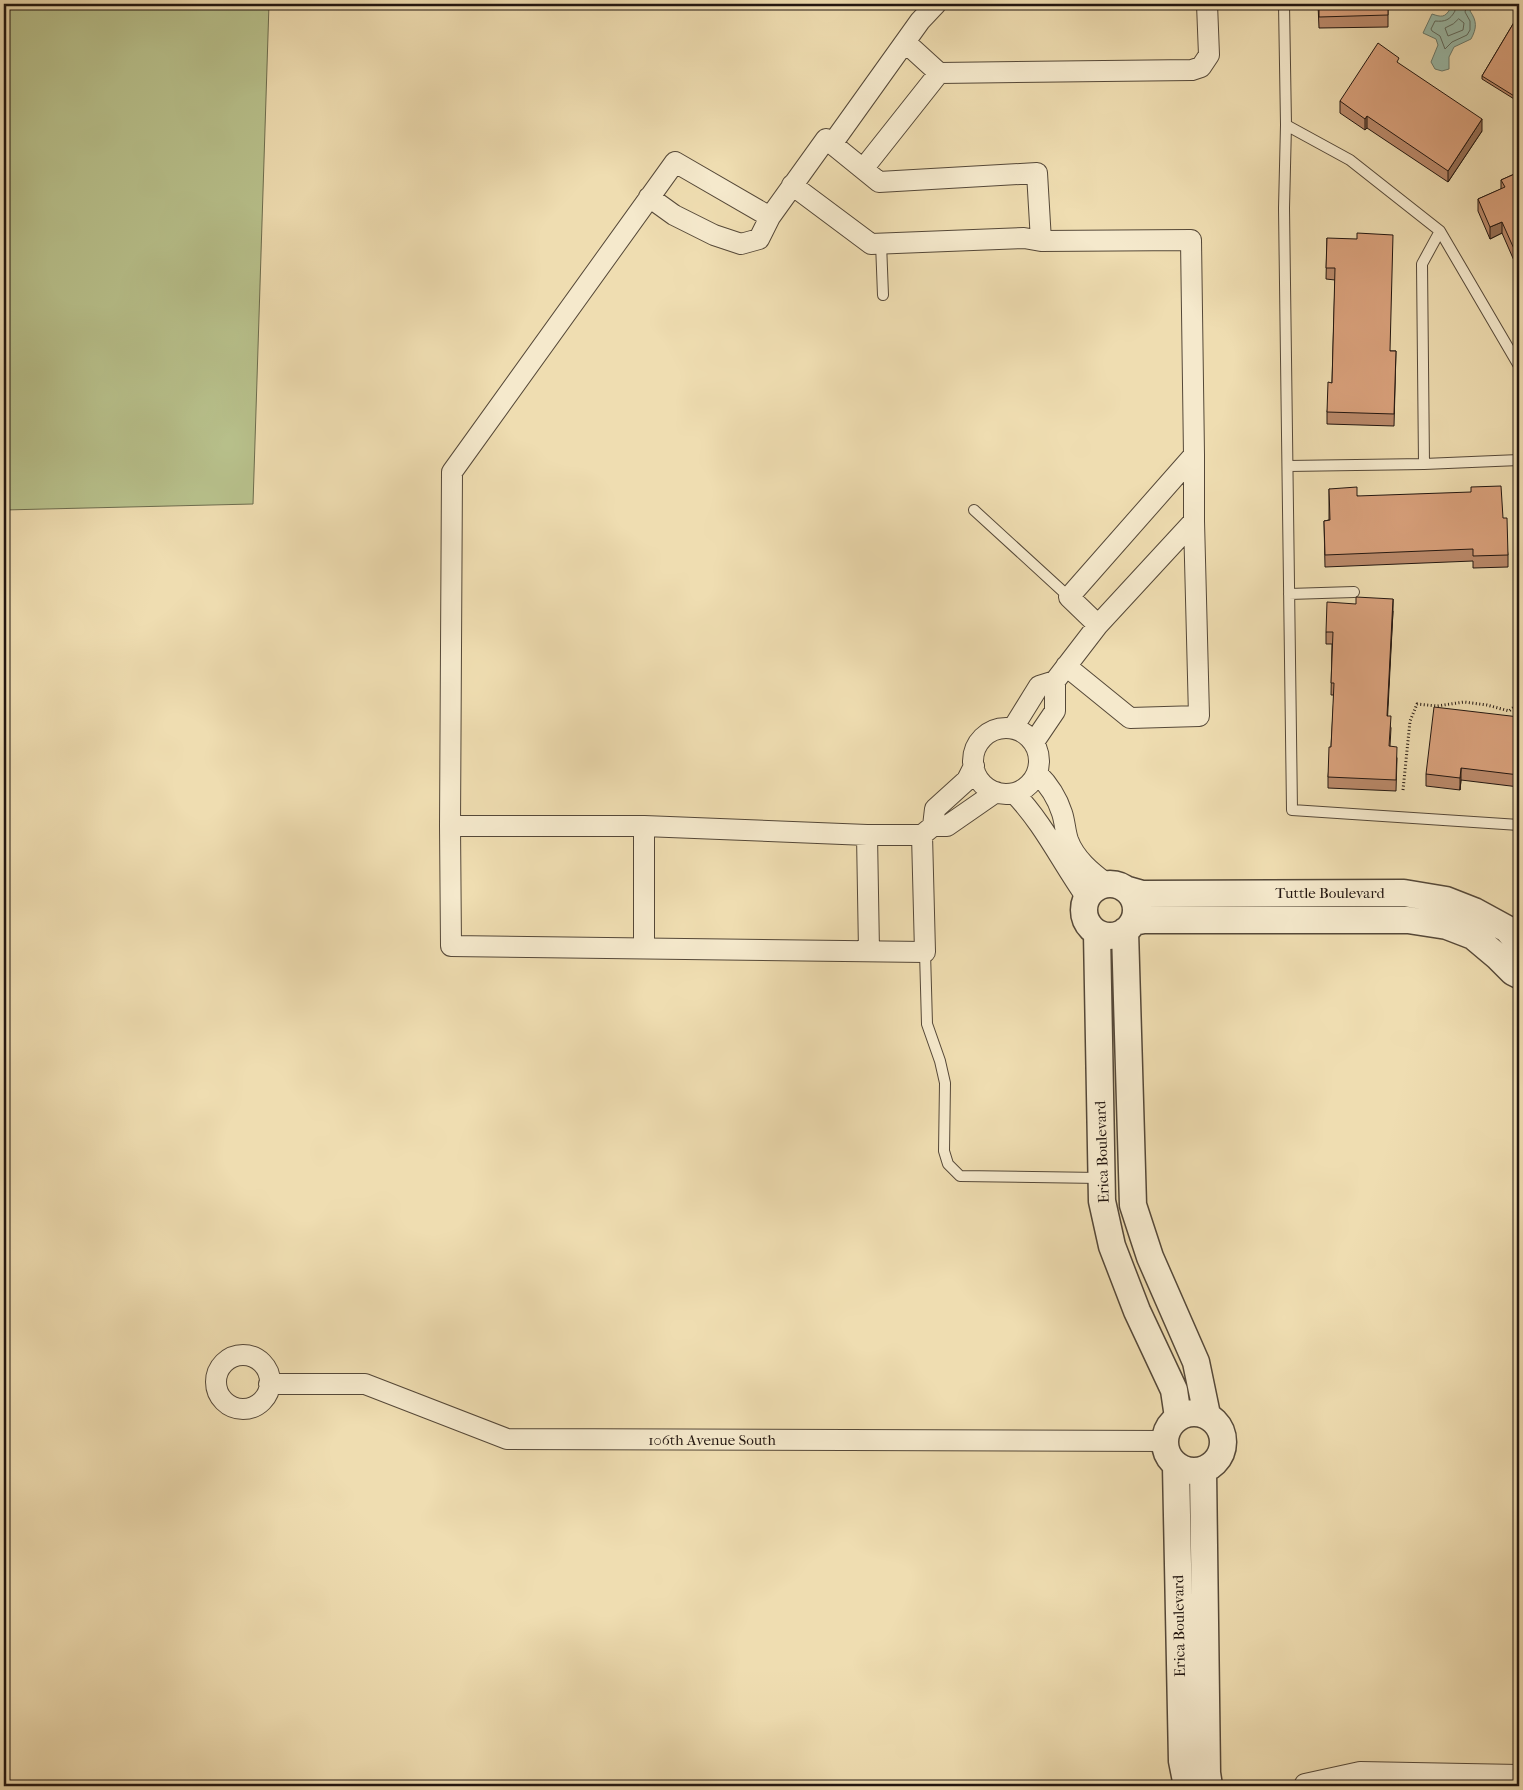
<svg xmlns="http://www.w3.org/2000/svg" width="1523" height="1790" font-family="'IM FELL French Canon',serif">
<rect width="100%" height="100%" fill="#efddb1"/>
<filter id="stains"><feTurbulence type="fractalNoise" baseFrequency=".004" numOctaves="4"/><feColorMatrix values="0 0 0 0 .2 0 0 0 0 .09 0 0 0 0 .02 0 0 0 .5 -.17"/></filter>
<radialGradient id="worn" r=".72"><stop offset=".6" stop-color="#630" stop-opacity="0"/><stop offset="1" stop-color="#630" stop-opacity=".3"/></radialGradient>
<path fill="#b8c18c" stroke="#6d6c4e" d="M4,4H269L253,504L4,510Z"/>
<path fill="#9abcab" stroke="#6a7a6d" d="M1449,4H1473L1470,11C1477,21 1477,28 1471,39L1454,47L1449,57V69L1442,71L1435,69L1431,62L1438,45L1436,39L1423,33L1432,14C1441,17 1445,18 1450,9Z"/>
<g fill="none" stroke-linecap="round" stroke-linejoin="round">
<path stroke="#5e695e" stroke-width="1" d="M1454,4L1455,11C1450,20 1445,22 1435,21L1431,29L1432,31L1440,36L1445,49L1452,42L1467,35L1470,30V21L1465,12L1467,4
M1459,19L1464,23L1463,30L1448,36L1445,28L1453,24Z"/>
<g stroke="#554838" stroke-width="12">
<path id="service" d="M1284,4L1286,125L1350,160L1440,231L1519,366
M1286,125L1284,208L1292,810L1519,825
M881,243L883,295
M1424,464L1519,460
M1288,466L1424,464L1422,264L1440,231
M974,510L1069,597
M1289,594L1354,592
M925,952L927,1024L940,1061L945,1083L944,1151L948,1164L960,1176L1100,1178"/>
</g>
<g stroke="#554838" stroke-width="22">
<path id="minor" d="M905,42L939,73
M832,144L920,21L936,4
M863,169L939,73L1192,70L1201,67L1209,55L1207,4
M792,185L871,244L1024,238L1041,241
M649,197L674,215L714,235L741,244L759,239L770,217
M1066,666L1130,718L1199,716L1194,521
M973 761a33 33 0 1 1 66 0a33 33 0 1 1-66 0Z
M1013,728L1039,686L1055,681L1098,625L1194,521V455L1069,597L1098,625
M1034,742L1055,711V681
M1037,773C1049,785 1057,797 1062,813C1065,822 1065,831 1068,840C1075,859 1091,872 1107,884
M1014,793C1044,824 1062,863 1087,898
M450,826H644L867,835H922L925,952L451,946L450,826L452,472L675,162L770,217L826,139L879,182L1037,173L1041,241L1191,240L1194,455
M644,826V948
M933,826L935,809L967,780L974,766
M867,835L869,951
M922,835L933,826H947L996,792
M216 1382a27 27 0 1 1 54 0a27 27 0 1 1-54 0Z
M269,1384H365L507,1439L1164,1441
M1304,1786L1305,1784L1360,1772L1519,1775"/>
</g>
<g stroke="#554838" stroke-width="29">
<path id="tertiary" d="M1084 910a26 26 0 1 1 52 0a26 26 0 1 1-52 0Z
M1128,890L1142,894L1404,893L1446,900L1474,911L1507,929L1519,943
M1133,922L1144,920H1408L1447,926L1473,936L1498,957L1513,972L1519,975
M1125,931L1133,1205L1150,1257L1196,1362L1207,1415
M1097,933L1102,1201L1112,1246L1137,1311L1174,1390L1178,1417
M1165 1442a29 29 0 1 1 58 0a29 29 0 1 1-58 0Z
M1176,1466L1182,1761L1187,1786
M1203,1471L1207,1773L1209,1786"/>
</g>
<path stroke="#221610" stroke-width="3" stroke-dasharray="1 2.5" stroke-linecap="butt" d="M1519,529V534
M1403,790L1410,721L1417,704L1437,706L1464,702L1487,705L1509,711L1519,703"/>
<use href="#service" stroke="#f5e9cc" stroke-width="10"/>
<use href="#minor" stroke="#f5e9cc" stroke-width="20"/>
<use href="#tertiary" stroke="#f5e9cc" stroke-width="26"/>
</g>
<path fill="#bb8a6b" stroke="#221610" d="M1318,4H1388V27L1319,28Z
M1519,14V102L1482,79V76Z
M1399,64L1482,131L1448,182L1367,128L1365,130L1340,113V101Z
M1519,172V272L1502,233L1490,239L1478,211V199L1501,189V180Z
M1327,238L1390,351H1396L1394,426L1327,424V412L1332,383L1335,280L1326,279Z
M1329,489L1357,496L1503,518L1508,555V567L1473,568V561L1325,567L1324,521L1329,520Z
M1393,611L1387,716L1391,728L1390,746L1397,758L1396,791L1328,788V777L1331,747L1334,695H1331L1332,644H1326V632Z
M1519,717V787L1461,780L1460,790L1426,786V774Z"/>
<path fill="#987157" stroke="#221610" d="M1367,116V128L1365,130V119Z
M1482,119V131L1448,182V171Z
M1502,222V233L1490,239V227Z
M1393,599V611L1387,728V716Z
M1461,768V780L1460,790V778Z"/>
<path fill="#d9a17c" stroke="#221610" d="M1319,4H1388V15L1319,17Z
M1519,14V99L1482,76Z
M1378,43L1399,58L1397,62L1482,119L1448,171L1367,116L1365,119L1340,101Z
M1519,172V260L1502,222L1490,227L1478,199L1505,187L1501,180Z
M1357,233L1393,235L1390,351H1396L1394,414L1327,412L1328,382L1332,383L1335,268H1326L1327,238L1357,239Z
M1501,486L1503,518H1507L1508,555L1473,556V549L1325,555L1324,521L1330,520L1329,489L1357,487V496L1471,492V487Z
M1356,597L1393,599L1387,716H1391L1389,746L1397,747L1396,780L1328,777L1329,747H1331L1334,683H1331L1333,632H1326L1327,602L1356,604Z
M1434,707L1519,717V775L1461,768L1460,778L1426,774Z"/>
<g text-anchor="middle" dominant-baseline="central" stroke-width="4.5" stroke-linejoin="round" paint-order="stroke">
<g font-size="15" fill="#221610" stroke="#f5e9cc">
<text x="1330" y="893">Tuttle Boulevard</text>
<text transform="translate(1102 1152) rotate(-92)">Erica Boulevard</text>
<text x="712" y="1440">106th Avenue South</text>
<text transform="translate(1179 1626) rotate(-91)">Erica Boulevard</text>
</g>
</g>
<rect width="1523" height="1790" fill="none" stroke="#efddb1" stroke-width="20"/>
<rect x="5" y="5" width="1513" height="1780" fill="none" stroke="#221610" stroke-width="2.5"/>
<rect x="10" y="10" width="1503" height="1770" fill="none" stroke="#221610"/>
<rect width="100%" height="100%" filter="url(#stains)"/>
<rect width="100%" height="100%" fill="url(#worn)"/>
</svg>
